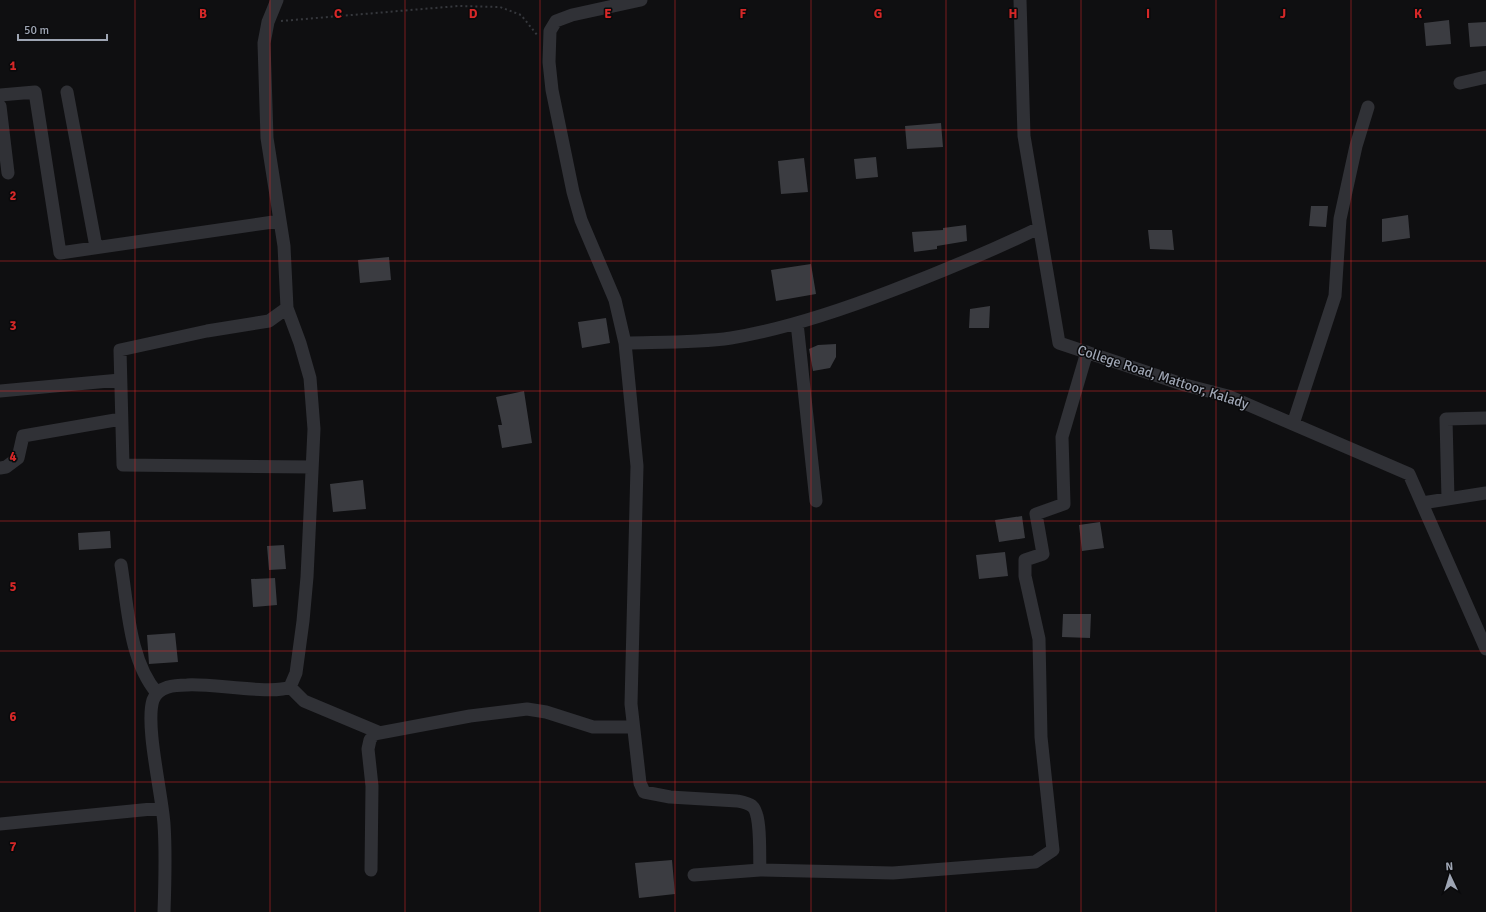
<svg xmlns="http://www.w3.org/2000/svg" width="1486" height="912" font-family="Signika,sans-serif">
<rect width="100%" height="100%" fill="#0f0f11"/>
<path fill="#3b3c41" d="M1449,20L1451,44L1426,46L1424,23Z
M1486,22V46L1470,47L1468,23Z
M941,123L943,147L907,149L905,126Z
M876,157L878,177L856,179L854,159Z
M804,158L808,192L781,194L778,161Z
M1311,206H1328L1326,227L1309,226Z
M1408,215L1410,238L1382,242V219Z
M966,225L967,241L937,246V249L914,252L912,232L943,230V228Z
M1148,230H1172L1174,250L1150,249Z
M389,257L391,280L360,283L358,260Z
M811,264L816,294L776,301L771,270Z
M990,306L989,328H969L970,309Z
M606,318L610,343L582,348L578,322Z
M836,344V357L830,368L813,371L809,349L818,345Z
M524,391L532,443L502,448L498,425H502L496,397Z
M363,480L366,509L333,512L330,484Z
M1022,516L1025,538L999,542L995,520Z
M1100,522L1104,548L1082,551L1079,525Z
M110,531L111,548L79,550L78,533Z
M284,545L286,569L269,570L267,546Z
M1005,552L1008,576L979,579L976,555Z
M275,578L277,605L253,607L251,579Z
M1063,614H1091L1090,638L1062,637Z
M175,633L178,662L149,664L147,635Z
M672,860L675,894L639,898L635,863Z"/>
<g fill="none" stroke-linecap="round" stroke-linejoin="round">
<path stroke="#36383d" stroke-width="2" stroke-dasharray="2 3" stroke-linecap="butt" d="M281,21L458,6L500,7L521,15L538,36"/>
<path stroke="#303136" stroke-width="13" d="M641,0L572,15L556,21L550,31L549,62L552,90L573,192L581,220L615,300L625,343L637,466L631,704L640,783L644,792L670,797L737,801C742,802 748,803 752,806C762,814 759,857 760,870L893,873L1035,862L1053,850L1041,737L1039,639L1025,576V560L1043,554L1036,514L1064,504L1062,437L1087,352
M1020,0L1024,136L1059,343L1185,385L1228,396L1409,474L1486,649
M1460,83L1486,77
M67,92L96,247
M0,95L35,92L60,253L280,221
M0,106L8,173
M287,308L269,321L207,331L120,350L123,465L312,467
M797,323L816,501
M625,343C660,342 696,343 731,338C786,329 839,311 891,291C941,272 991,251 1039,228
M0,391L120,380
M1293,424L1335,296L1340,219L1356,146L1368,107
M0,468L6,467L18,458L23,436L121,419
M1448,499L1446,419L1486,418
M1422,503L1486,493
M121,565C128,607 129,660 157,693
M290,687L304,701L378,732
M0,824L162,808
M371,870L372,786L368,749L370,740L374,734L470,716L527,709L546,712L593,727H633
M694,875L760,870
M164,912C165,883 166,853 164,824C162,794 145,725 153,700C158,686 175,685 187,685C210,683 273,695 290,687L296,673L303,621L307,577L314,429L310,378L300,343L287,308L284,246L267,138L264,43L268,22L277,0"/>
</g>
<path fill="none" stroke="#d62828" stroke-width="1" stroke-opacity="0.55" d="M135,0V912M270,0V912M405,0V912M540,0V912M675,0V912M811,0V912M946,0V912M1081,0V912M1216,0V912M1351,0V912M0,130H1486M0,261H1486M0,391H1486M0,521H1486M0,651H1486M0,782H1486"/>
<g text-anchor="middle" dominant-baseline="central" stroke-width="3" stroke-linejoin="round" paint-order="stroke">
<g font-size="14" fill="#9ea5b3" stroke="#0a0a0c">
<text transform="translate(1163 377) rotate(18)">College Road, Mattoor, Kalady</text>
</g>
</g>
<g font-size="13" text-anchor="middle" font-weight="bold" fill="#d62828" stroke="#0a0a0c" stroke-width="3" stroke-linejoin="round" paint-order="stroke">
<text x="203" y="18">B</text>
<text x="338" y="18">C</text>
<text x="473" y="18">D</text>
<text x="608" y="18">E</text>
<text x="743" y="18">F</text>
<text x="878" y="18">G</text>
<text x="1013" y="18">H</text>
<text x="1148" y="18">I</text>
<text x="1283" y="18">J</text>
<text x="1418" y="18">K</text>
<text x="13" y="70">1</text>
<text x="13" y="200">2</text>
<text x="13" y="330">3</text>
<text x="13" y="461">4</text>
<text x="13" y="591">5</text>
<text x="13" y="721">6</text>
<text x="13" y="851">7</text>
</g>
<g transform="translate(1450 876) rotate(356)" stroke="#0a0a0c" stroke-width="3" paint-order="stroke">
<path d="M0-3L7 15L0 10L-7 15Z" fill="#9ea5b3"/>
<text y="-6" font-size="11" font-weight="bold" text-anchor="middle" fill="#9ea5b3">N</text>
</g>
<path d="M18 34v6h89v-6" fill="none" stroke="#9ea5b3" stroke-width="2"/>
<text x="24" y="34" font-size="12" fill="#9ea5b3" stroke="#0a0a0c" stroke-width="3" paint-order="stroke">50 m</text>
</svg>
